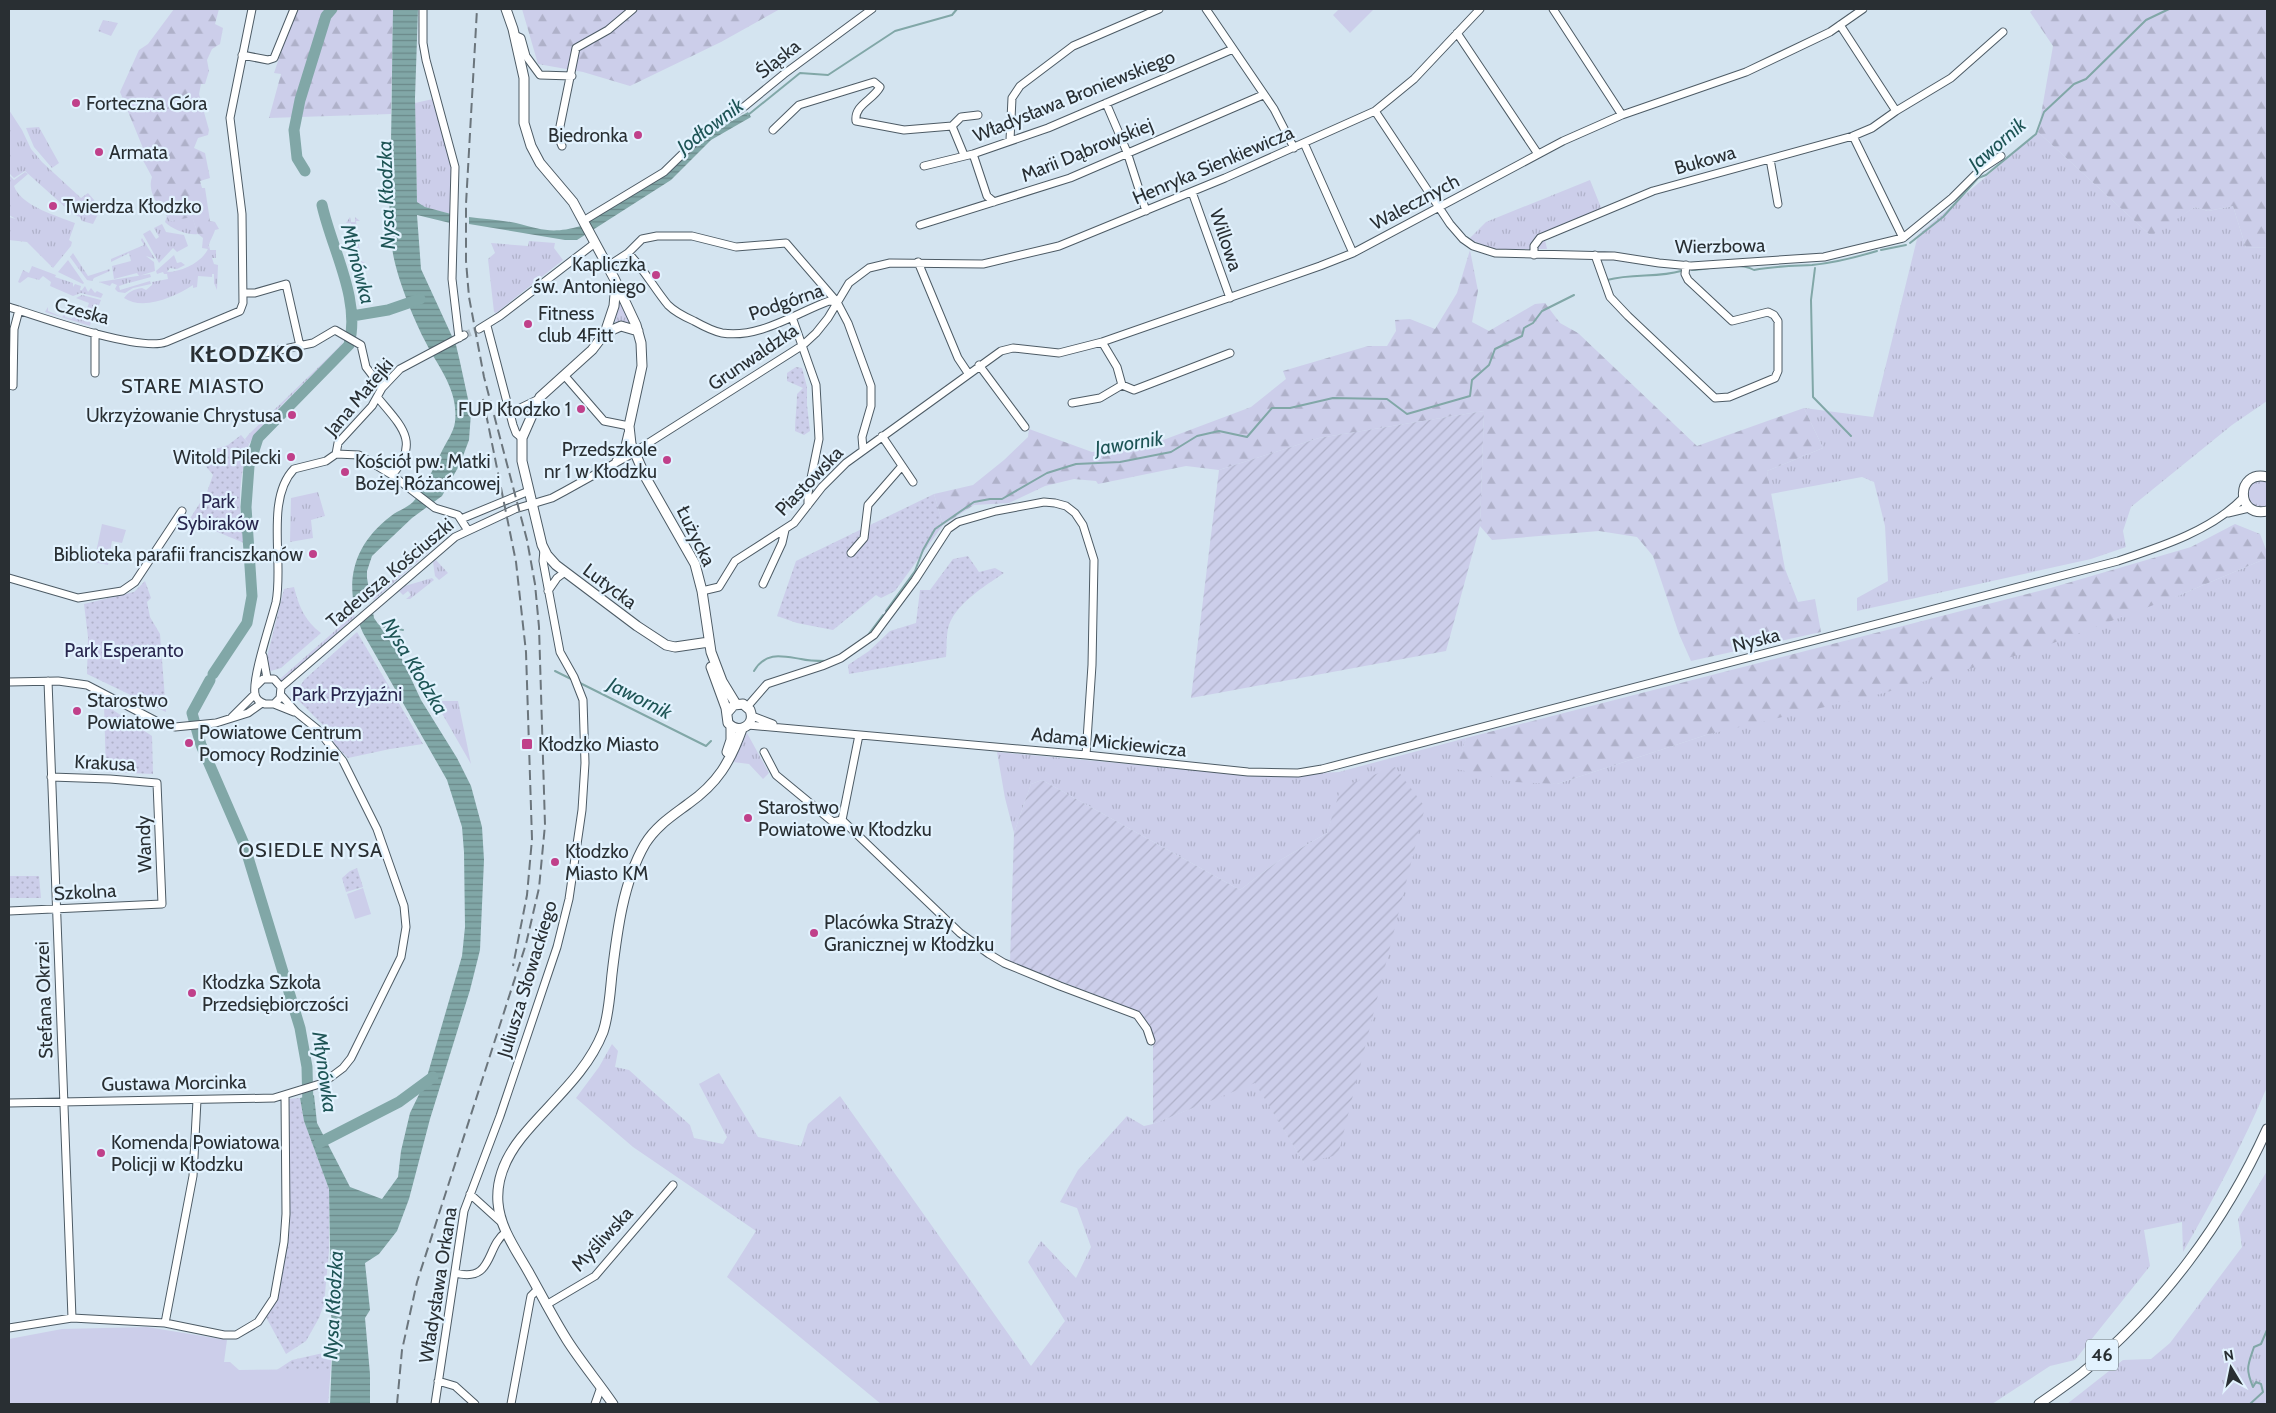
<svg xmlns="http://www.w3.org/2000/svg" width="2276" height="1413" font-family="Cabin,sans-serif">
<defs>
<pattern id="grass-tufts" width="24" height="20" patternUnits="userSpaceOnUse" patternTransform="scale(1.25)"><rect width="24" height="20" fill="#ccceea"/><path d="M3 7l-1-3M5 7V3M7 7l1-3M15 17l-1-3M17 17v-4M19 17l1-3" fill="none" stroke="#afb1c9"/></pattern>
<pattern id="forest-firs" width="22" height="20" patternUnits="userSpaceOnUse" patternTransform="scale(1.25)"><rect width="22" height="20" fill="#ccceea"/><path d="M5 1l3.5 6h-7zM16 11l3.5 6h-7z" fill="#afb1c9"/></pattern>
<pattern id="park-dots" width="8" height="8" patternUnits="userSpaceOnUse" patternTransform="scale(1.25)"><rect width="8" height="8" fill="#ccceea"/><path d="M2 2h.1M6 6h.1" fill="none" stroke="#afb1c9" stroke-width="1.8" stroke-linecap="round"/></pattern>
<pattern id="garden-furrows" width="10" height="10" patternUnits="userSpaceOnUse" patternTransform="scale(1.25)"><rect width="10" height="10" fill="#ccceea"/><path d="M-1 1l2-2M0 10L10 0M9 11l2-2" fill="none" stroke="#afb1c9"/></pattern>
<pattern id="water-rules" width="6" height="5" patternUnits="userSpaceOnUse" patternTransform="scale(1.25)"><rect width="6" height="5" fill="#81a7a7"/><path d="M0 2.5h6" fill="none" stroke="#6a8889"/></pattern>
</defs>
<rect width="100%" height="100%" fill="#d4e4f0"/>
<path fill="url(#grass-tufts)" d="M103,20L118,23L111,36L98,31Z
M433,99L452,166L451,214L424,207L417,202L415,103Z
M9,110L22,130L31,149L42,162L81,198L88,193L101,208L93,224L82,221L80,217L74,215L25,171L14,178L9,173Z
M39,127L59,163L52,168L34,147L26,128Z
M2038,132L2150,235L2195,207L2208,211L2233,206L2246,248L2267,247V401L2232,425L2131,507L2123,531L2126,547L2091,559L1857,611V598L1888,581L1885,526L1874,482L1862,477L1770,494L1767,471L1823,448L1804,408L1873,417L1918,235Z
M25,172L28,174L14,186C21,206 57,216 75,223L69,240L72,242L71,246L53,268L27,242L9,240V217L16,219L9,215V175L14,180Z
M1590,180L1604,215L1545,240L1547,249H1493L1469,239L1486,222Z
M167,216L171,221L192,216L198,234C189,236 171,229 165,222Z
M350,217L351,222H355V217L360,221H356L361,261L365,263L362,267L356,265H361L354,245L348,244L347,237H352L351,223H346Z
M162,224L166,232L184,235L188,246L177,252L173,248L159,263L143,234L150,230L156,239L159,237L154,228Z
M142,238L155,259L146,256L154,262L155,271L139,276L137,273L114,279L112,266L131,261L129,253L111,262V259L144,245L141,240Z
M529,241L555,243L554,248L563,260L496,313L494,312L488,259L495,253L491,243L528,246Z
M209,245L210,250H216V258H212L214,264L218,265L217,290L214,283V274H212V277L198,276L197,287L193,288V285C175,297 143,311 124,298C128,292 134,289 142,288L146,290L152,285V282L168,279L167,274H164L163,272L157,274L156,271L174,255L177,263L181,262L185,265L177,269L170,268L167,272C184,272 207,259 209,245Z
M73,253L88,276L110,269V271L94,278L92,281L87,280L70,257Z
M68,260L84,283L83,284L58,272Z
M32,266L56,275L55,277L73,283V287L75,284L81,286L80,290H82L85,286L88,292L91,288L95,293L97,291L103,294L101,298L81,293L73,296L50,286L51,282L43,276L39,280L28,277L20,283L18,282L23,270L29,273Z
M150,274L151,277L129,283L127,279L128,283L119,286L120,290L150,281L151,284L133,288L125,293L118,292L115,289L117,285L112,283L110,286L99,282Z
M82,295L101,300L95,315L86,311L89,303L76,298Z
M620,300L631,324H630L615,322Z
M48,307V311L62,317L66,313L65,317L72,319L75,310V314L83,318L85,314L92,317L90,326L45,312Z
M344,338L340,347L265,422L249,444L245,439L249,434L339,347Z
M2257,480L2267,481V507L2253,506L2247,499L2249,486Z
M318,492L325,516L311,520L313,538L290,542L291,498Z
M455,531L433,548L281,682L280,679L410,565Z
M2267,558V1087C2243,1144 2214,1198 2183,1252L2182,1222L2144,1230L2150,1266L2075,1360L2050,1366L1992,1404H881L727,1277L756,1231L633,1147L576,1098L599,1067L612,1044L618,1051L615,1067L629,1070L690,1125L694,1138L723,1144L727,1137L699,1084L719,1073L758,1137L801,1146L808,1124L840,1096L1031,1366L1065,1321L1028,1262L1041,1241L1076,1278L1091,1247L1077,1208L1060,1202L1078,1170L1127,1116L1144,1126L1153,1124L1255,1082L1304,1163L1342,787L1327,833L1277,862L1240,890L1042,780L1031,784L1014,833L1005,798L997,752L1262,776L1339,772L1466,738L1457,768L1557,784L1706,735L2180,595Z
M436,560L448,573L439,580L435,576L433,562Z
M432,578L434,580L410,599H406L411,595L408,591L403,595L399,591L405,586Z
M438,701H458L471,764L436,703Z
M747,733L769,773L763,779L749,764L733,762Z
M2267,1171V1404H2067L2123,1360L2151,1359L2170,1343L2242,1247L2238,1219Z"/>
<path fill="url(#forest-firs)" d="M174,9H219L215,24L223,28L220,44L212,49L207,60L209,71L205,84H201L199,94L209,130L208,135L198,138L194,148L205,153L210,178L200,181L202,188H205L210,221L215,222L219,229L215,230C213,237 209,241 208,249L202,248L203,238L198,234L192,217L171,221C162,210 146,193 152,177L138,151L143,148L120,92L139,50L148,44Z
M299,9H393L391,114L269,118L281,74L274,73L290,26Z
M522,9H780L721,42L630,86L583,72L538,64Z
M2034,9H2267V247L2246,248L2233,206L2208,211L2195,207L2151,236L2038,132L2053,46L2030,12Z
M1470,250L1478,291L1472,322L1489,331L1535,304L1545,303L1560,323L1578,333L1697,446L1804,408L1823,448L1767,471L1785,569L1798,602L1815,599L1821,632L1691,661L1679,634L1653,556L1637,537L1599,531L1492,540L1480,526L1484,411L1319,438L1219,470L1186,466L1098,484L1096,481L1074,479L1045,486L1009,503L974,505L943,525L934,494L973,485L1004,460L1028,437L1029,429L1092,452L1158,442L1251,407L1286,379L1283,371L1368,346H1387L1396,331L1395,320L1410,319L1435,329L1457,293Z
M2235,524L2260,534L2267,552V558L2180,595L2032,651L1880,694L1706,735L1557,784L1514,782L1456,769L1466,738L2047,589L2191,547Z"/>
<path fill="url(#park-dots)" d="M796,367L802,368L807,387V405L810,431L804,435L795,431C795,418 797,406 797,394L803,388L787,381V373Z
M241,435L249,444C238,483 238,503 244,543L189,520L207,492L213,475L200,459L207,452L228,445Z
M934,494L943,525L895,591L881,598L876,595L833,630L797,623L777,616L796,561Z
M968,556L979,572L995,568L1004,573C985,586 953,605 948,629C946,638 947,648 946,657L849,674L848,665L869,651L890,631L916,623L920,590H930L953,559Z
M145,581L151,598L147,602L150,617L160,634L166,712L87,674L88,637L84,604L134,592Z
M294,587C299,607 305,621 321,633L281,668L271,671L268,667L267,657L284,589Z
M357,632L423,744L390,749L348,758L336,746L325,727L294,696L304,680Z
M104,704L152,736L153,774L106,772Z
M357,868L363,887L346,892L342,878L350,871Z
M9,876H39L41,898H9Z
M300,1098L304,1121L329,1189V1251L324,1304L319,1318L306,1341L286,1354L266,1317L278,1299L290,1226L287,1099Z
M332,1351L328,1404H212L263,1379L292,1360Z"/>
<path fill="url(#garden-furrows)" d="M1484,411L1480,526L1446,651L1191,698L1219,470L1319,438Z
M1395,767L1425,807L1338,1155L1304,1163L1255,1083L1153,1124V1037L1138,1011L1010,962L1014,833L1031,784L1042,780L1240,890L1277,862L1327,833L1341,787Z"/>
<path fill="#ccceea" d="M1339,9H1374L1350,33L1333,15Z
M102,524L126,530L122,543L112,541L108,565L94,562Z
M363,888L371,914L355,919L347,894Z
M147,1327L227,1340L224,1362H230L239,1370L330,1369L328,1404H9V1339L62,1329Z"/>
<path fill="url(#water-rules)" d="M393,9H418L415,98L417,202L425,207L451,214L450,223L417,215L421,269L456,345L460,362L471,413L469,440L460,464L442,496L412,518L372,556L367,571V578L374,618L401,657L421,700L457,758L471,786L482,827L484,860L480,950L470,990L430,1119L409,1199L397,1231L379,1254L365,1263L370,1310L365,1318L370,1374V1404H330L332,1358L329,1189L304,1121L300,1098L314,1095L317,1123L350,1187L382,1199L398,1177L401,1151L410,1113L426,1080L462,956L465,927L464,852L462,827L447,780L363,633C343,588 350,547 391,516C397,511 407,508 413,502C425,489 433,468 441,453C445,444 454,432 455,422C459,389 437,366 424,339C412,315 398,280 393,254C387,217 390,178 391,141C392,97 392,53 393,9Z
M748,112L751,117L711,140L671,180L577,240H565L469,224V217C484,219 501,220 516,223C543,230 552,234 581,226L668,174L705,136Z"/>
<path fill="#d4e4f0" d="M371,584L375,612L357,627L351,601Z"/>
<g fill="none" stroke-linecap="round" stroke-linejoin="round">
<path stroke="#81a7a7" stroke-width="2" d="M748,115L800,73L828,75L895,31L952,15L957,9
M1910,243L1943,217L1978,178L1986,175L2036,134L2044,112L2074,84L2086,79L2146,20L2169,9
M1881,250L1906,245
M1815,268L1811,300L1813,397L1851,436
M1692,270C1710,269 1738,261 1754,270C1774,266 1792,266 1812,265C1833,263 1857,257 1877,251
M1607,280C1633,273 1658,278 1681,271
M886,611L915,571L923,550L935,529L974,502L990,499H1002L1047,473L1076,464L1120,462L1171,452L1197,436L1219,431L1247,437L1272,408H1290L1333,398L1387,399L1407,414L1470,396L1472,380L1489,365L1495,349L1522,336L1524,328L1533,323L1542,311L1574,295
M375,625L403,630
M868,635L883,615
M555,671L571,679
M754,671C766,651 782,656 801,659C809,661 818,661 826,661
M578,682L706,746L711,741
M2250,1404L2263,1392L2261,1384L2256,1382L2253,1387C2245,1368 2248,1365 2254,1347L2261,1344L2267,1330"/>
<path stroke="#81a7a7" stroke-width="11" d="M305,171L297,158L294,130L300,100L326,16L332,9
M352,316L388,310L420,299
M213,674L247,623L252,596L246,507L249,466L258,438L349,345C361,299 332,250 322,205
M210,680L192,713L201,745L244,844L300,1028L307,1067L308,1109
M319,1143L399,1102L433,1077"/>
<path stroke="#b2c0ca" stroke-width="7" stroke-dasharray="7 3.5" stroke-linecap="butt" d="M464,335L479,329"/>
<g stroke="#4d5b65" stroke-width="9">
<path id="minor" d="M423,9V43L426,60L455,167L452,279L459,338
M1206,9L1274,109L1294,148
M1553,9L1622,115
M1840,25L1896,111L1951,78L2003,32
M1457,33L1538,154
M514,35L521,38L526,56L540,75L572,76
M242,55L268,60L274,58L294,9
M1106,103L1127,152L1146,211
M1375,111L1450,224L1463,239L1473,246L1495,253L1614,256L1659,263L1691,266L1824,257L1903,238L1853,136
M952,126L961,117L978,115
M773,130L799,105L874,82L880,87C873,100 854,105 856,121L904,130L952,126L964,155
M1010,140L1012,98L1020,86L1073,46L1159,9
M1304,143L1353,253
M562,146L558,136L576,48L608,30L633,9
M973,154L987,196L994,202
M1770,159L1778,204
M924,166L973,154L1048,128L1233,49
M1192,192L1230,298
M583,221L664,172L703,134L745,106L784,74L872,9
M920,225L1070,178L1263,95
M1903,238L1952,198L1981,169L2001,156
M628,253C644,269 654,288 668,305C675,312 685,317 694,321C703,326 712,331 722,333C759,339 796,313 829,301L837,302
M1534,255V246L1540,238L1653,191L1853,136L1872,128L1896,111
M1595,255L1610,297L1628,316L1715,398L1729,397L1775,378L1778,371V321L1774,315L1768,312L1732,321L1688,280L1685,274L1686,265
M918,262L958,358L968,373
M608,266L628,253L642,239L657,236H692L736,247L786,243L837,302L848,323L871,386V406L862,437L863,449
M244,293H255L286,284L300,346
M9,307C40,317 139,352 166,342L240,311L243,303L242,214L230,118L252,9
M792,317L816,385L819,439L808,493V505
M487,326L513,425L516,433L522,438
M479,329L500,316L595,243
M95,333V373
M1102,342L1117,367L1122,385L1134,390L1230,353
M256,355L313,343L335,330L361,345L366,367L382,388
M979,365L1025,427
M564,375L604,421L629,426
M9,385L13,386L14,329L19,310
M378,398C401,426 421,442 392,475
M1072,403L1100,398L1122,385
M510,413L539,399
M882,436L913,482
M336,454L338,443L372,406L382,388L400,369L464,335
M336,454L359,455L392,475L435,508L458,515L467,529
M616,461L624,450L628,433
M2228,513L2249,508
M461,519L529,491
M851,553L864,538L868,505L902,466
M9,578L78,598L122,591L135,582L182,511
M763,584L782,543L785,530
M548,591L557,578L565,572
M702,591L719,587L735,561L794,523L822,487L846,463L1001,351L1013,348L1059,353L1102,342L1320,266L1353,253L1563,141L1622,115L1746,72L1830,32L1863,9
M263,656L267,678
M48,681L72,1318
M9,682L58,681L87,685L160,723L175,727L216,723L248,713L262,703
M257,685L263,679H274L281,687L280,698L274,704H265C260,702 256,700 255,694C252,677 271,622 276,602C284,562 265,499 294,469L326,461L336,454
M281,687L455,537L515,509L552,498L565,491L628,456L803,345L816,333L828,318L849,283L869,268L890,263L983,264L1059,246L1225,178L1375,111L1414,79L1480,9
M274,704L294,712
M747,707L767,684L822,666L841,658L874,635L915,580L948,529L958,522L996,511L1044,502L1055,503L1066,506L1075,513L1083,525L1094,560L1092,665L1086,755
M752,716L773,724
M232,717L255,694
M748,725L1086,755L1248,772L1298,773L1322,769L2118,561C2160,547 2211,531 2243,498
M764,752L776,775L833,822L842,820L859,735
M842,820L960,933L989,954L1004,963L1060,986L1137,1015L1147,1029L1151,1041
M9,911L162,904L157,783L110,779L51,777
M9,1103L274,1098L323,1083L343,1068L351,1058L401,957L406,927L404,906L377,829L343,761L317,729L296,712L281,695
M470,1194L502,1223
M455,1273C494,1283 485,1247 506,1232
M546,1305L595,1276L673,1185
M165,1323L193,1176L197,1100
M9,1328L72,1318L165,1323L224,1335H236L258,1322L274,1298L284,1242L286,1214L285,1096
M438,1381L455,1386L475,1404
M435,1404L464,1211L500,1116L557,947L569,899L582,810L585,763L583,700L574,677L560,652L543,561L544,550
M511,1404L530,1301L531,1296L538,1289
M595,1404L601,1387"/>
</g>
<g stroke="#4d5b65" stroke-width="11">
<path id="major" d="M506,9L513,29L524,78V123L531,146L540,163L573,202L614,278L636,325L641,343L642,366L629,426L631,444L646,478L695,564L702,591L711,652L722,681L736,704
M616,283L614,306L605,333L592,350L540,397L522,438V461L542,545L547,555L556,565L637,626L666,645L675,647L709,642
M605,333L621,326L638,331
M2267,477C2236,469 2235,518 2267,511
M711,667L726,708L728,723C739,735 756,725 750,710L743,704L734,705L727,713
M727,752L731,740V726
M613,1404C598,1382 581,1362 567,1340C553,1318 541,1294 528,1271C516,1250 500,1228 498,1203C496,1179 506,1157 521,1138C549,1103 586,1075 603,1032C609,1014 610,993 612,974C617,932 623,882 645,844C656,826 672,816 688,804C718,783 730,762 742,729
M2039,1404C2053,1394 2068,1384 2082,1373C2161,1308 2225,1222 2267,1129"/>
</g>
<use href="#minor" stroke="#fff" stroke-width="7"/>
<use href="#major" stroke="#fff" stroke-width="9"/>
<path stroke="#6b757c" stroke-width="2" stroke-dasharray="10 5" stroke-linecap="butt" d="M483,399L516,562L526,652L532,839L527,895L513,966
M397,1404L402,1350L417,1282L526,944L539,888L545,825L539,627L535,584L527,540L484,377L469,297L466,261V204L477,9"/>
</g>
<g fill="#c0408a" stroke="#e2f2fe" stroke-width="2">
<circle cx="76" cy="103" r="5"/>
<circle cx="638" cy="135" r="5"/>
<circle cx="99" cy="152" r="5"/>
<circle cx="53" cy="206" r="5"/>
<circle cx="656" cy="275" r="5"/>
<circle cx="528" cy="324" r="5"/>
<circle cx="581" cy="409" r="5"/>
<circle cx="292" cy="415" r="5"/>
<circle cx="291" cy="457" r="5"/>
<circle cx="667" cy="460" r="5"/>
<circle cx="345" cy="472" r="5"/>
<circle cx="313" cy="554" r="5"/>
<circle cx="77" cy="711" r="5"/>
<circle cx="189" cy="743" r="5"/>
<rect x="521" y="738" width="12" height="12" rx="2.5"/>
<circle cx="748" cy="818" r="5"/>
<circle cx="555" cy="862" r="5"/>
<circle cx="814" cy="933" r="5"/>
<circle cx="192" cy="993" r="5"/>
<circle cx="101" cy="1153" r="5"/>
</g>
<g text-anchor="middle" dominant-baseline="central" stroke-width="4.5" stroke-linejoin="round" paint-order="stroke">
<rect fill="#e2f2fe" stroke="#606a70" stroke-width="1" x="2086" y="1339.5" width="32" height="31" rx="4"/>
<g font-size="18" font-weight="bold" fill="#292f33">
<text x="2102" y="1355">46</text>
</g>
<g font-size="19" fill="#292f33" stroke="#e2f2fe">
<text transform="translate(778 59) rotate(-38)">Śląska</text>
<text transform="translate(1074 96) rotate(-22)">Władysława Broniewskiego</text>
<text transform="translate(1087 150) rotate(-22)">Marii Dąbrowskiej</text>
<text transform="translate(1705 160) rotate(-16)">Bukowa</text>
<text transform="translate(1213 165) rotate(-23)">Henryka Sienkiewicza</text>
<text transform="translate(1415 202) rotate(-28)">Walecznych</text>
<text transform="translate(1226 240) rotate(71)">Willowa</text>
<text transform="translate(1720 246) rotate(-1)">Wierzbowa</text>
<text transform="translate(786 302) rotate(-19)">Podgórna</text>
<text transform="translate(82 311) rotate(15)">Czeska</text>
<text transform="translate(753 357) rotate(-34)">Grunwaldzka</text>
<text transform="translate(359 397) rotate(-50)">Jana Matejki</text>
<text transform="translate(809 481) rotate(-46)">Piastowska</text>
<text transform="translate(696 536) rotate(64)">Łużycka</text>
<text transform="translate(390 573) rotate(-40)">Tadeusza Kościuszki</text>
<text transform="translate(610 586) rotate(37)">Lutycka</text>
<text transform="translate(1756 640) rotate(-14)">Nyska</text>
<text transform="translate(1109 742) rotate(6)">Adama Mickiewicza</text>
<text transform="translate(105 763) rotate(3)">Krakusa</text>
<text transform="translate(144 844) rotate(-92)">Wandy</text>
<text transform="translate(85 892) rotate(-3)">Szkolna</text>
<text transform="translate(527 979) rotate(-73)">Juliusza Słowackiego</text>
<text transform="translate(44 1000) rotate(-92)">Stefana Okrzei</text>
<text transform="translate(174 1083) rotate(-1)">Gustawa Morcinka</text>
<text transform="translate(602 1239) rotate(-47)">Myśliwska</text>
<text transform="translate(438 1285) rotate(-81)">Władysława Orkana</text>
</g>
<g font-size="19" fill="#292f33" stroke="#e2f2fe" text-anchor="start">
<text x="86" y="103">Forteczna Góra</text>
<text x="628" y="135" text-anchor="end">Biedronka</text>
<text x="109" y="152">Armata</text>
<text x="63" y="206">Twierdza Kłodzko</text>
<text x="646" y="264" text-anchor="end">Kapliczka<tspan x="646" dy="22">św. Antoniego</tspan></text>
<text x="538" y="313">Fitness<tspan x="538" dy="22">club 4Fitt</tspan></text>
<text x="571" y="409" text-anchor="end">FUP Kłodzko 1</text>
<text x="282" y="415" text-anchor="end">Ukrzyżowanie Chrystusa</text>
<text x="657" y="449" text-anchor="end">Przedszkole<tspan x="657" dy="22">nr 1 w Kłodzku</tspan></text>
<text x="281" y="457" text-anchor="end">Witold Pilecki</text>
<text x="355" y="461">Kościół pw. Matki<tspan x="355" dy="22">Bożej Różańcowej</tspan></text>
<text x="303" y="554" text-anchor="end">Biblioteka parafii franciszkanów</text>
<text x="87" y="700">Starostwo<tspan x="87" dy="22">Powiatowe</tspan></text>
<text x="199" y="732">Powiatowe Centrum<tspan x="199" dy="22">Pomocy Rodzinie</tspan></text>
<text x="538" y="744">Kłodzko Miasto</text>
<text x="758" y="807">Starostwo<tspan x="758" dy="22">Powiatowe w Kłodzku</tspan></text>
<text x="565" y="851">Kłodzko<tspan x="565" dy="22">Miasto KM</tspan></text>
<text x="824" y="922">Placówka Straży<tspan x="824" dy="22">Granicznej w Kłodzku</tspan></text>
<text x="202" y="982">Kłodzka Szkoła<tspan x="202" dy="22">Przedsiębiorczości</tspan></text>
<text x="111" y="1142">Komenda Powiatowa<tspan x="111" dy="22">Policji w Kłodzku</tspan></text>
</g>
<g font-size="19" fill="#29274f" stroke="#e2f2fe">
<text x="218" y="501">Park<tspan x="218" dy="22">Sybiraków</tspan></text>
<text x="124" y="650">Park Esperanto</text>
<text x="347" y="694">Park Przyjaźni</text>
</g>
<g font-size="20" font-style="italic" fill="#1d5455" stroke="#e2f2fe">
<text transform="translate(710 126) rotate(-37)">Jodłownik</text>
<text transform="translate(1997 144) rotate(-41)">Jawornik</text>
<text transform="translate(386 195) rotate(-92)">Nysa Kłodzka</text>
<text transform="translate(358 264) rotate(75)">Młynówka</text>
<text transform="translate(1129 443) rotate(-9)">Jawornik</text>
<text transform="translate(415 666) rotate(59)">Nysa Kłodzka</text>
<text transform="translate(640 698) rotate(27)">Jawornik</text>
<text transform="translate(325 1072) rotate(82)">Młynówka</text>
<text transform="translate(333 1305) rotate(-87)">Nysa Kłodzka</text>
</g>
<g font-size="20" letter-spacing="1" fill="#292f33" stroke="#e2f2fe">
<text x="193" y="386">STARE MIASTO</text>
<text x="311" y="850">OSIEDLE NYSA</text>
</g>
<g font-size="24" font-weight="bold" letter-spacing="1" fill="#292f33" stroke="#e2f2fe">
<text x="247" y="353">KŁODZKO</text>
</g>
</g>
<rect width="2276" height="1413" fill="none" stroke="#292f33" stroke-width="20"/>
<g transform="translate(2231 1368) rotate(350)" stroke="#e2f2fe" stroke-width="4" paint-order="stroke">
<path d="M0-4L9 19L0 12L-9 19Z" fill="#292f33"/>
<text y="-8" font-size="14" font-weight="bold" text-anchor="middle" fill="#292f33">N</text>
</g>
</svg>
